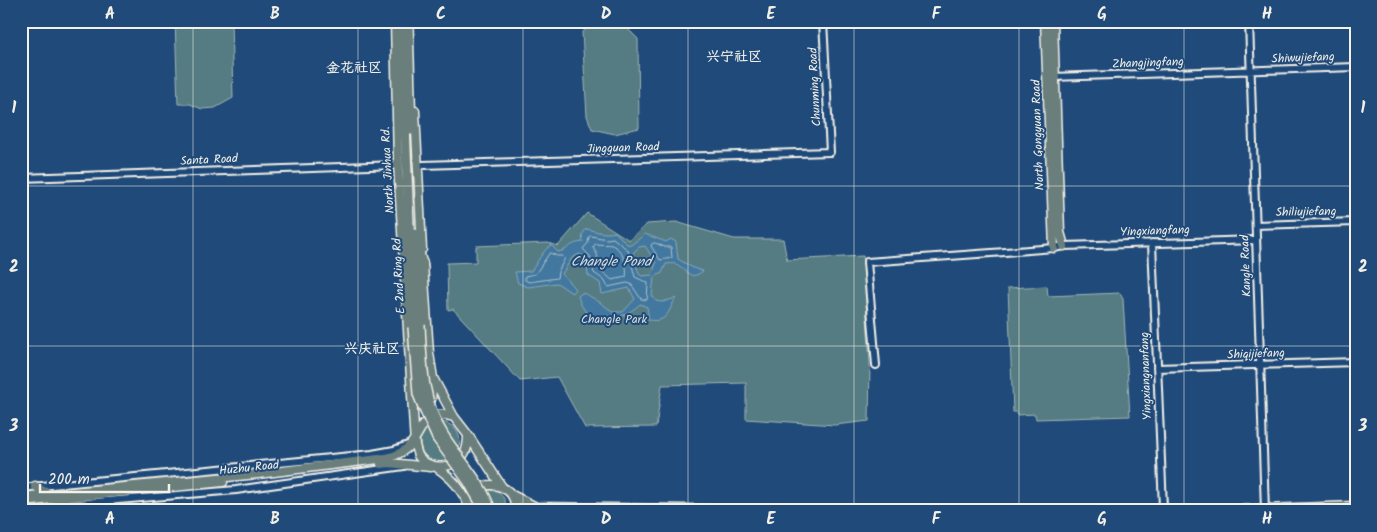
<svg xmlns="http://www.w3.org/2000/svg" width="1377" height="532" font-family="Kalam,'LXGW WenKai TC',sans-serif">
<rect width="100%" height="100%" fill="#1f4a7a"/>
<filter id="ink" filterUnits="userSpaceOnUse"><feTurbulence type="fractalNoise" baseFrequency=".02" numOctaves="2"/><feDisplacementMap in="SourceGraphic" scale="10" xChannelSelector="R" yChannelSelector="G"/><feConvolveMatrix kernelMatrix="1 2 1 2 8 2 1 2 1" color-interpolation-filters="sRGB"/></filter>
<g filter="url(#ink)">
<path fill="#547c82" stroke="#a4b6b5" d="M175,21H231L233,98L215,108L202,109L190,104H178Z
M606,21L623,24L638,39L639,128L615,134L592,129L587,116L582,32L593,25Z
M587,213L629,240L647,224L676,222L734,239H783L787,260L863,256L870,364L869,421L835,425L746,419V383L662,385L656,427L585,428L557,377L520,381L453,309L448,310L447,263L476,262V246L548,243L558,246Z
M1047,286L1048,296L1120,293L1123,299L1130,416L1036,419L1035,414L1017,415V412H1013L1008,288Z
M420 442a20 20 0 1 1 40 0a20 20 0 1 1-40 0Z
M490,490C501,492 508,499 505,511H475V502L485,491Z"/>
<path fill="#42789f" stroke="#89a8bc" fill-rule="evenodd" d="M586,229C597,231 603,235 615,232L627,244L631,245L645,234L666,242L671,239L676,242L678,259L693,268L703,271C688,283 687,267 675,264C672,263 669,264 666,264L662,273L654,277L652,295L656,301L662,302L676,298C668,311 668,323 649,320L647,307L640,304C620,323 586,329 578,296L582,293C588,294 608,307 612,312H623L635,299L629,288L602,294L600,283L588,275L586,257L579,254L572,258L562,274L575,289L572,293L557,283L528,287L518,283L515,272L531,271C538,262 543,250 551,245L558,252C570,250 568,243 583,242L582,235ZM645,246L656,263L652,275L642,276L639,274L633,253L639,247Z"/>
<g fill="none" stroke-linecap="round" stroke-linejoin="round">
<path stroke="#adc1cb" stroke-width="1" d="M591,236L607,239L613,238L628,250L635,277L648,283L647,300L641,299L631,284L627,283L608,287L604,280L594,273L590,256L583,249L588,243L589,237Z
M655,243L665,247H671L672,258L660,260L651,246L652,244Z
M596,244C600,245 608,244 612,245C623,249 628,267 626,277L612,280L599,269L597,254L593,248Z
M550,253L557,256H563L565,258L558,272L557,278L529,282L525,280V276L535,274Z"/>
<g stroke="#f4f1e8" stroke-width="10">
<path id="minor" d="M1249,21L1265,511
M1052,77L1356,67
M417,169L423,165L830,152L823,21
M21,178L398,165
M1256,225L1356,222
M1152,243L1163,508
M876,365L867,262L1005,252L1054,248L1064,246L1256,240
M1157,368L1356,362
M21,488L372,454L394,450L408,445
M26,511L95,502L236,490L404,466"/>
</g>
<g stroke="#f4f1e8" stroke-width="11">
<path id="major" d="M395,21L398,165L415,445C416,449 417,454 419,457C430,471 455,469 464,454C468,448 468,442 468,435
M1045,21L1054,248
M1053,21L1060,232L1064,246
M415,111L422,249
M423,263L429,353L433,378L454,417L468,435L502,487
M426,403L431,400L433,380
M381,464L389,463L431,467
M436,467C452,478 461,488 469,506
M35,486L48,494
M512,495L536,507L830,511
M21,497L258,474L387,458C395,456 404,452 410,445C425,428 422,408 454,417
M23,502L223,482
M470,508L473,491C490,478 518,487 515,511
M1207,511L1356,506"/>
</g>
<g stroke="#f4f1e8" stroke-width="12">
<path id="highway" d="M401,21L413,327
M408,21L411,130
M415,234L423,269
M416,252L420,325"/>
</g>
<use href="#minor" stroke="#1f4a7a" stroke-width="6"/>
<use href="#major" stroke="#6b7f7c" stroke-width="8"/>
<use href="#highway" stroke="#6b7f7c" stroke-width="9"/>
<g stroke="#f4f1e8" stroke-width="12" stroke-linecap="butt">
<path id="highway-bridge" d="M420,325C422,364 422,402 444,436C460,461 482,483 491,511
M413,327L418,394L424,409L437,438L468,481L485,511"/>
</g>
<use href="#highway-bridge" stroke="#6b7f7c" stroke-width="9"/>
</g>
</g>
<path fill="none" stroke="#f4f1e8" stroke-width="1" stroke-opacity="0.55" d="M193,21V511M358,21V511M523,21V511M688,21V511M854,21V511M1019,21V511M1184,21V511M21,186H1356M21,346H1356"/>
<g text-anchor="middle" dominant-baseline="central" stroke-width="4" stroke-linejoin="round" paint-order="stroke">
<g font-size="12" fill="#f4f1e8" stroke="#1f4a7a">
<text transform="translate(1303 58) rotate(-2)">Shiwujiefang</text>
<text transform="translate(1148 63) rotate(-2)">Zhangjingfang</text>
<text transform="translate(815 87) rotate(-93)">Chunming Road</text>
<text transform="translate(1038 135) rotate(-92)">North Gongyuan Road</text>
<text transform="translate(623 148) rotate(-2)">Jingguan Road</text>
<text transform="translate(209 160) rotate(-3)">Santa Road</text>
<text transform="translate(388 170) rotate(-93)">North Jinhua Rd.</text>
<text transform="translate(1306 212) rotate(-1)">Shiliujiefang</text>
<text transform="translate(1155 231) rotate(-2)">Yingxiangfang</text>
<text transform="translate(1246 266) rotate(-92)">Kangle Road</text>
<text transform="translate(399 276) rotate(-93)">E 2nd Ring Rd</text>
<text transform="translate(1256 354) rotate(-2)">Shiqijiefang</text>
<text transform="translate(1146 376) rotate(-92)">Yingxiangnanfang</text>
<text transform="translate(249 468) rotate(-6)">Huzhu Road</text>
</g>
<g font-size="12" fill="#dcdfd9" stroke="#1f4a7a">
<text x="614" y="319">Changle Park</text>
</g>
<g font-size="14" font-weight="bold" fill="#f4f1e8" stroke="#1f4a7a">
<text x="734" y="57">兴宁社区</text>
<text x="354" y="68">金花社区</text>
<text x="372" y="349">兴庆社区</text>
</g>
<g font-size="14" font-style="italic" fill="#d9dfdd" stroke="#1f4a7a">
<text x="611" y="262">Changle Pond</text>
</g>
</g>
<rect width="1377" height="532" fill="none" stroke="#1f4a7a" stroke-width="55"/>
<path d="M40 484v8h129v-8" fill="none" stroke="#f4f1e8" stroke-width="2.5"/>
<text x="48" y="484" font-size="15" fill="#f4f1e8" stroke="#1f4a7a" stroke-width="4" paint-order="stroke">200 m</text>
<rect x="28" y="28" width="1322" height="476" fill="none" stroke="#f4f1e8" stroke-width="2"/>
<g font-size="16" text-anchor="middle" font-weight="bold" fill="#f4f1e8">
<text x="110" y="19">A</text>
<text x="275" y="19">B</text>
<text x="441" y="19">C</text>
<text x="606" y="19">D</text>
<text x="771" y="19">E</text>
<text x="936" y="19">F</text>
<text x="1102" y="19">G</text>
<text x="1267" y="19">H</text>
<text x="14" y="113">1</text>
<text x="1363" y="113">1</text>
<text x="14" y="272">2</text>
<text x="1363" y="272">2</text>
<text x="14" y="431">3</text>
<text x="1363" y="431">3</text>
<text x="110" y="524">A</text>
<text x="275" y="524">B</text>
<text x="441" y="524">C</text>
<text x="606" y="524">D</text>
<text x="771" y="524">E</text>
<text x="936" y="524">F</text>
<text x="1102" y="524">G</text>
<text x="1267" y="524">H</text>
</g>
</svg>
